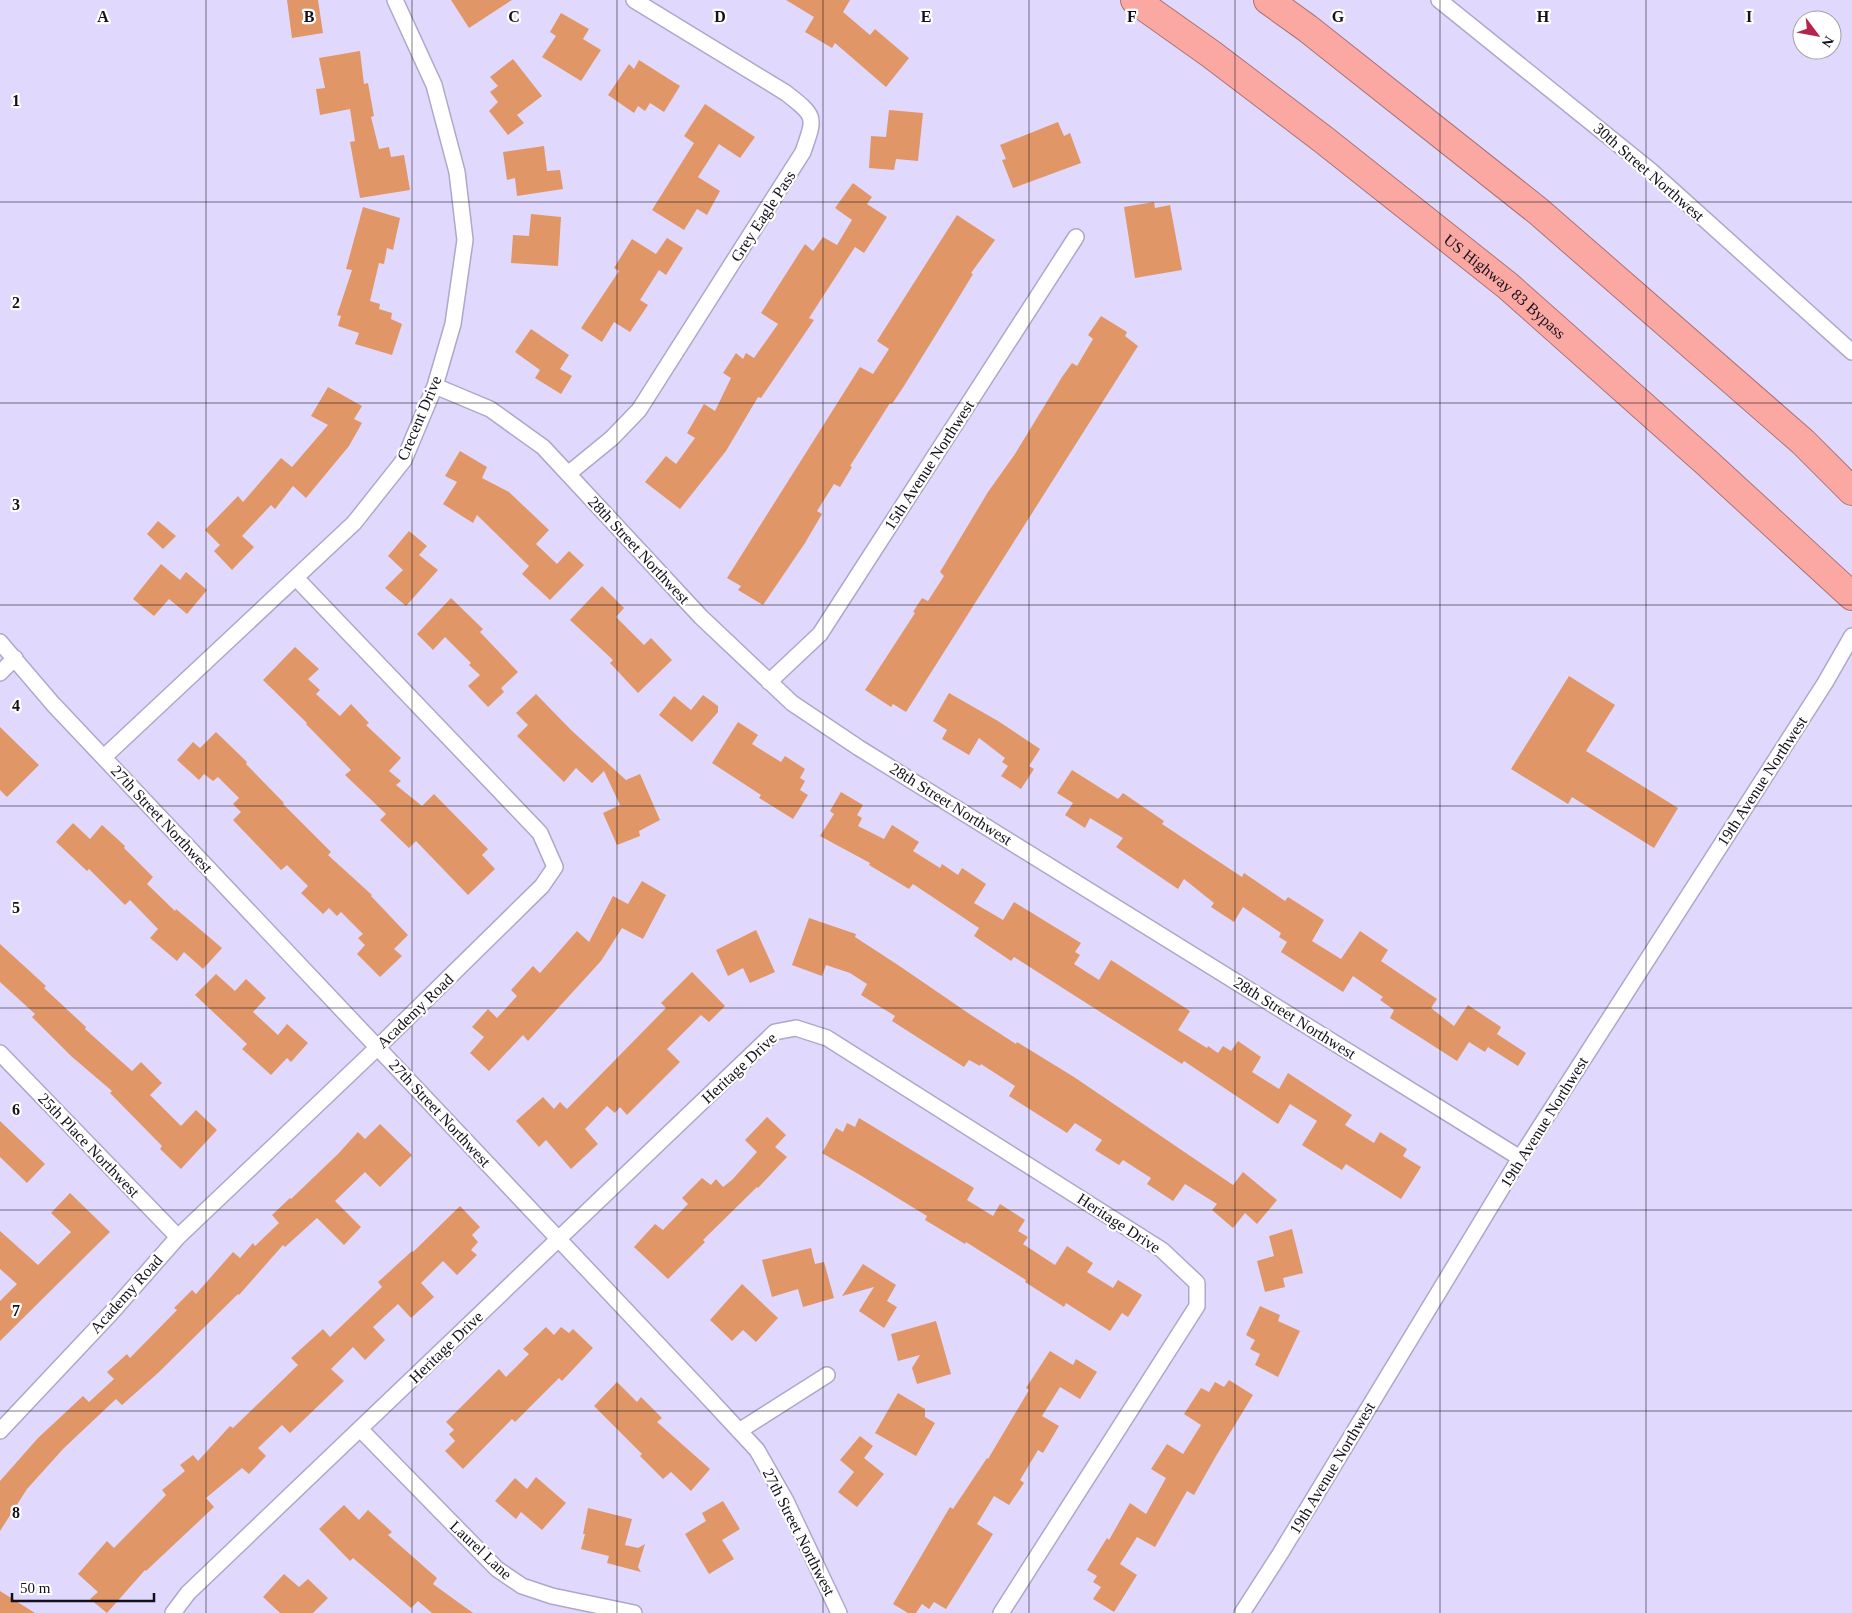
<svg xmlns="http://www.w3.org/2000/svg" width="1852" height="1613" font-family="Georgia,serif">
<rect width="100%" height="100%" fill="#e1d9fd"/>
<path fill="#e09666" d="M287,0H318L323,33L292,38Z
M451,0H512L469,28Z
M786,0H850L843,12L870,35L875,29L909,58L886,87L835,43L832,48L805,32L814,17Z
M561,13L589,29L583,39L601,50L581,81L542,57L556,36L550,32Z
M360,51L364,84L368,83L374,116L371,117L379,149L389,147L391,157L404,155L410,190L360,198L350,142L355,141L350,109L320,115L316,89L325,88L319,58Z
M513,59L542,96L517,115L524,123L508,135L489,111L498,102L490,92L498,86L490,77Z
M639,60L680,86L664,112L650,103L645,111L638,106L634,113L608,95L629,64L634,69Z
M705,104L755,137L740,158L719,144L698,177L720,191L707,215L697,209L684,230L652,210L694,143L684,136Z
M889,110L923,113L918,161L896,159L894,170L869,168L871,136L886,137Z
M1058,122L1064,136L1070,133L1081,163L1013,188L1002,160L1006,159L1000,145Z
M544,146L547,171L560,170L563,189L517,196L515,178L507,180L503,152Z
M853,183L872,197L867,204L887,217L864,253L855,247L809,318L814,320L761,398L758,397L726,451L680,509L645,482L666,456L676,464L695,438L687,433L704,404L715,411L731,378L723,373L736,353L743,359L746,353L754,358L778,324L761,313L805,244L813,251L823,237L837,245L852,220L835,208Z
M1154,202L1155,208L1170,205L1182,270L1135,278L1124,207Z
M363,207L400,218L393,250L387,248L384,264L379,263L370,301L380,304L379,309L392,313L391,319L402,324L392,355L355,344L359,333L338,326L341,316L337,315L352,270L346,269Z
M531,214L561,217L558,266L511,263L513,235L529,236Z
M957,215L995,240L971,273L973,274L953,307L904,386L892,404L890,403L850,466L852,467L840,487L834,484L817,511L822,514L805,543L763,605L738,590L741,586L727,578L860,367L873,374L889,349L877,341Z
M667,238L683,248L666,275L659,270L640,300L648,305L630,332L614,322L602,342L581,328L619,271L614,268L632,239L656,254Z
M1101,316L1127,332L1125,336L1138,346L906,712L893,704L891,707L865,690L915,613L913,612L922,598L928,601L944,576L940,572L988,492L1015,454L1062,377L1072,363L1077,366L1093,339L1088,335Z
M531,329L569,355L560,369L572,376L561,394L535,378L540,370L515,352Z
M328,387L362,406L354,419L362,423L349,446L306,498L293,486L275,509L271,505L242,536L254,547L232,570L214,551L220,545L205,530L238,496L243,502L281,458L292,467L328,425L311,416Z
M460,451L487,467L482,478L509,492L549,530L536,544L557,564L569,551L584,565L550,600L522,574L529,566L477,515L473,523L443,504L457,482L445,476Z
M158,521L176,536L163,549L147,534Z
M409,531L427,546L419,555L438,570L406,606L385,588L403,570L388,556Z
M161,564L180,580L186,572L207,590L187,614L169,599L154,616L133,599Z
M602,586L624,608L616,617L644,645L651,638L672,660L638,693L610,663L613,660L570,620Z
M451,598L483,629L480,632L518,672L501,688L504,692L488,707L468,686L480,675L469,665L471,663L445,637L433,650L417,634Z
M295,647L319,669L308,679L320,690L316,694L340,716L351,704L369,723L366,725L401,758L389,771L401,781L396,785L422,806L434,794L488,849L482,855L495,869L468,895L416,841L409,848L380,820L386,814L345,775L351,770L306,724L307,723L263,680Z
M1569,676L1615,705L1586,751L1678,808L1654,848L1572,797L1568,804L1511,769Z
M949,693L998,721L1040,749L1029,766L1034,769L1021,789L1001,776L1008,766L1002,762L1005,758L979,738L969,755L942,739L947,730L933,721Z
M536,694L571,730L626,780L640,774L660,820L639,831L640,836L617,845L603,813L620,805L604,771L592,783L576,768L564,782L517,736L528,725L516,713Z
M703,695L718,706V712L692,742L659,715L674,696L691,710Z
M738,722L758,735L752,744L781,762L785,756L805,769L800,778L805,781L800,790L808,795L793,819L759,798L761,795L712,763Z
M0,727L39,765L7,797L0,790Z
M216,732L247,762L246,764L284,803L283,804L331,852L328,855L372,895L371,896L408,935L394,949L402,956L380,977L357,954L365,945L358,938L363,934L341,912L337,916L329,908L323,914L301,893L308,886L287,865L281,870L233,820L241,812L233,804L239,798L218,777L213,781L204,774L199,780L177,760L193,742L200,748Z
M1072,770L1118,799L1123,793L1164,821L1162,824L1242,877L1244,873L1285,901L1288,897L1324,920L1312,941L1341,959L1360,931L1388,950L1381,961L1437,999L1431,1008L1454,1026L1468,1005L1501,1027L1497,1034L1526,1053L1518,1066L1488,1047L1485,1052L1469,1042L1457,1061L1390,1018L1394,1010L1380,1000L1383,997L1353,976L1343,992L1281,952L1287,942L1279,937L1281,933L1243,907L1234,922L1211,907L1214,903L1184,879L1178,889L1116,847L1123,838L1090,818L1085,828L1065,815L1073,803L1057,793Z
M841,792L863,805L857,815L862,818L858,826L884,839L892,825L919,842L913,851L940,868L942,864L958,875L962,868L986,884L974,903L1003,920L1014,902L1081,943L1075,952L1080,955L1074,964L1099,980L1111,960L1190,1011L1178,1030L1207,1048L1208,1046L1218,1053L1223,1046L1231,1051L1238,1041L1261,1057L1252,1072L1279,1089L1288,1073L1352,1115L1345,1125L1374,1143L1380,1132L1407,1149L1403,1156L1421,1167L1401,1199L1346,1164L1342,1170L1302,1145L1317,1121L1290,1104L1278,1124L1184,1061L1182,1064L1014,957L1011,961L974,936L979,928L913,884L909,889L869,865L870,863L820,836L834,814L830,811Z
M73,823L90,839L102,825L125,846L124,848L153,877L147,884L175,911L176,909L222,948L203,969L184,952L177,961L150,938L158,929L130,900L125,905L89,869L87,871L56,842Z
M642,881L666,895L643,939L622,928L601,961L528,1041L523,1035L489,1071L470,1053L484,1037L472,1027L488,1009L497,1018L517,996L511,990L533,966L540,973L577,931L589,942L613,896L628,904Z
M809,918L856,934L855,937L898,965L971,1015L1016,1044L1017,1042L1074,1077L1233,1185L1243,1172L1277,1200L1257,1224L1245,1213L1233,1228L1212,1210L1217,1204L1185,1184L1173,1201L1147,1184L1151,1178L1123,1160L1119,1165L1095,1150L1102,1140L1075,1123L1067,1133L1009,1096L1015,1086L981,1064L980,1066L969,1060L964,1067L892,1021L895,1016L861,995L867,984L850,973L826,965L822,976L792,965Z
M756,930L775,972L750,983L743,968L728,976L716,950Z
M0,944L46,986L44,988L86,1027L85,1029L132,1071L141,1062L162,1083L150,1095L181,1126L196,1110L217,1130L181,1169L160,1149L162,1146L110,1093L112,1091L71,1056L32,1017L35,1014L0,982Z
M692,972L725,1006L709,1022L701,1015L667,1049L680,1062L627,1115L620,1107L615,1113L607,1106L585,1129L598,1144L571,1169L546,1140L539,1147L516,1121L543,1097L554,1109L560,1102L567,1109L666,1008L661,1003Z
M216,974L235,991L246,979L266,998L253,1012L278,1035L287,1024L308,1043L291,1062L287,1058L271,1075L242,1049L247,1044L195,995Z
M767,1117L786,1135L775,1147L787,1157L758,1188L757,1187L703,1240L705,1242L668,1279L634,1247L655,1224L663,1230L688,1204L682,1198L702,1178L711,1185L716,1179L723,1187L732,1180L757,1152L745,1140Z
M859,1118L974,1188L967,1200L993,1216L1000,1204L1025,1220L1018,1231L1028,1237L1023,1244L1055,1265L1067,1246L1093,1263L1087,1272L1113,1288L1118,1280L1142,1295L1128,1317L1122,1313L1110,1331L1066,1303L1064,1307L1025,1282L1026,1280L966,1242L965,1244L925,1220L927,1216L860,1175L822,1153L836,1128L843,1132L847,1123L855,1127Z
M0,1121L45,1164L27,1183L0,1157Z
M380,1124L412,1155L380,1187L365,1172L335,1201L361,1227L344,1245L317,1218L285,1247L283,1245L239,1295L238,1294L158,1373L122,1405L116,1399L63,1449L27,1489L0,1531V1481L38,1438L83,1396L89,1402L114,1379L107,1372L127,1354L130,1358L177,1310L174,1308L192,1290L196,1294L233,1252L240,1258L253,1243L255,1246L279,1223L272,1215L290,1198L291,1199L338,1154L358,1132L365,1139Z
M70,1193L110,1232L0,1341V1301L17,1284L0,1269V1231L38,1265L71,1232L51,1213Z
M460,1206L480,1227L472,1235L478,1242L471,1250L477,1255L457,1275L443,1261L421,1283L434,1297L411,1318L398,1304L373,1327L385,1340L365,1360L353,1347L331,1369L344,1381L290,1433L282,1425L258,1448L266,1456L249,1474L242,1468L206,1498L214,1507L146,1571L145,1570L107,1613L90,1599L98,1592L78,1574L107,1541L114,1548L166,1495L162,1490L185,1471L180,1465L193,1455L198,1461L230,1426L233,1428L298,1365L291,1358L323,1329L330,1337L382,1287L378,1282L412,1251L413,1252Z
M1292,1229L1303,1273L1283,1278L1285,1287L1265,1292L1257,1261L1274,1256L1269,1236Z
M811,1248L815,1264L824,1262L834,1298L803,1307L798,1289L772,1297L762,1260Z
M863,1264L896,1285L887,1301L897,1307L884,1328L859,1311L874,1287L842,1296Z
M742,1284L778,1318L756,1342L743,1330L732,1341L710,1320Z
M1260,1306L1280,1315L1278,1321L1300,1331L1278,1377L1255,1365L1260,1354L1250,1349L1255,1340L1246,1335Z
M936,1321L951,1374L917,1384L912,1368L920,1355L898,1361L891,1334Z
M546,1327L554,1335L561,1327L569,1333L573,1329L593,1348L562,1381L559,1378L515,1422L512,1419L463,1469L445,1451L455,1441L449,1434L454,1430L446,1422L499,1369L506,1377L529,1354L523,1349Z
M1050,1351L1073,1365L1076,1359L1097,1372L1080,1399L1060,1387L1042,1416L1059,1426L1043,1453L1038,1450L1020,1480L1024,1483L1009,1505L994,1496L977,1524L993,1534L946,1609L934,1602L929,1609L922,1604L916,1613H908L893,1604L950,1507L953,1509L987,1458L988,1459L1029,1390L1026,1388Z
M1229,1380L1253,1395L1216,1456L1194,1495L1187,1491L1155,1547L1137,1537L1120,1564L1137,1575L1114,1612L1093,1599L1101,1587L1093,1582L1097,1576L1087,1570L1107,1538L1109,1540L1130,1503L1146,1514L1166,1478L1151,1469L1167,1444L1183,1454L1201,1425L1184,1414L1201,1388L1209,1392L1215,1382L1224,1387Z
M617,1382L637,1402L641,1397L662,1418L657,1422L710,1469L691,1491L671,1472L663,1479L640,1456L642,1454L594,1406Z
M898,1393L925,1409V1417L935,1423L916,1456L875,1433Z
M860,1436L873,1446L864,1458L884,1474L857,1507L838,1492L854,1472L840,1460Z
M536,1477L566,1503L542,1530L521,1512L516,1519L495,1501L515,1478L527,1489Z
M723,1501L740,1529L722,1540L734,1559L709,1574L685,1534L706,1521L702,1513Z
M344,1505L359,1520L368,1510L392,1532L388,1535L437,1578L433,1584L473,1613H432L418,1601L411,1608L353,1558L350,1561L319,1529Z
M588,1508L632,1519L625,1545L638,1548L645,1544L638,1567L641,1572L607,1563L609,1556L581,1549L585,1534H583Z
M284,1574L299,1587L308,1579L328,1598L313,1613H280L263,1597Z
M0,1591L35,1613H0Z"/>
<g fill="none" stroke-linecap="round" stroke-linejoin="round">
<g stroke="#afa7c9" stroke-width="18">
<path id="street" d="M1439,0L1650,170L1852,352
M435,386L490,409L543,447L701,617L792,703L859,748L1520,1158
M568,474L612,438L639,410L803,152C815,117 817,117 786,93L634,0
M0,642L53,704L704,1393L757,1450L786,1501L839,1613
M0,673L15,658
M769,682L820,634L1076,237
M104,757L354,523L404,460L435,386L453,324L465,240L457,172L434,85L395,0
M0,1053L178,1237
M360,1429L497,1569L522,1586L552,1596L634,1613
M0,1431L112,1312L178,1237L378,1047L542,886L555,867L540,833L296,578
M739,1431L827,1375
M173,1613L188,1593L775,1032L796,1028L827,1038L1162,1250L1197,1283V1306L1001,1613
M1242,1613L1280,1554L1520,1158L1825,683L1852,636"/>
</g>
<g stroke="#aa7374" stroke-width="30">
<g id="highway">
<path id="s1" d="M1135,0L1211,54L1324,140L1508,286L1705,461L1852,596"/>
<path d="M1268,0L1307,28L1538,211L1803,442L1852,491"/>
</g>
</g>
<use href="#street" stroke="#fff" stroke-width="15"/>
<use href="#highway" stroke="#fba8a3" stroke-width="28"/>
</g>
<path fill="none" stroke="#13101c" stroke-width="1" stroke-opacity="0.55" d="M206,0V1613M412,0V1613M617,0V1613M823,0V1613M1029,0V1613M1235,0V1613M1440,0V1613M1646,0V1613M0,202H1852M0,403H1852M0,605H1852M0,806H1852M0,1008H1852M0,1210H1852M0,1411H1852"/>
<g text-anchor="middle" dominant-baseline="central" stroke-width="4.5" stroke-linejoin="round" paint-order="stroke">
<g font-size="16" fill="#13101c" stroke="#fff">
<text transform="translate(1649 172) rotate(41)">30th Street Northwest</text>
<text transform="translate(763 216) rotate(-57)">Grey Eagle Pass</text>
<text stroke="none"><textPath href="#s1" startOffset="468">US Highway 83 Bypass</textPath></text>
<text transform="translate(419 418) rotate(-67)">Crecent Drive</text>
<text transform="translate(929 465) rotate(-57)">15th Avenue Northwest</text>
<text transform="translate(639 550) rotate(47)">28th Street Northwest</text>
<text transform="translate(1762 781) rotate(-57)">19th Avenue Northwest</text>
<text transform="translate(951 804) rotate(32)">28th Street Northwest</text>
<text transform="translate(162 819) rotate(47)">27th Street Northwest</text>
<text transform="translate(415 1011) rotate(-44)">Academy Road</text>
<text transform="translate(1295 1018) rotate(32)">28th Street Northwest</text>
<text transform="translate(739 1068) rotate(-43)">Heritage Drive</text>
<text transform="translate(440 1113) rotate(47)">27th Street Northwest</text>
<text transform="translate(1544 1122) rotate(-58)">19th Avenue Northwest</text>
<text transform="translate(89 1145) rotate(46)">25th Place Northwest</text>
<text transform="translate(1119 1223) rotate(33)">Heritage Drive</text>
<text transform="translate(126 1294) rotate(-48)">Academy Road</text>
<text transform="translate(446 1347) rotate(-44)">Heritage Drive</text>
<text transform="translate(1332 1468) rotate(-59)">19th Avenue Northwest</text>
<text transform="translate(799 1532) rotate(63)">27th Street Northwest</text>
<text transform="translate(481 1550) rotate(43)">Laurel Lane</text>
</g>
</g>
<g font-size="16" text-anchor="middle" font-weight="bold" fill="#13101c" stroke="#fff" stroke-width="4.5" stroke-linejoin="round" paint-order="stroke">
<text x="103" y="22">A</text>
<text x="309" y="22">B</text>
<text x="514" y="22">C</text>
<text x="720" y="22">D</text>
<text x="926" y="22">E</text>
<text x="1132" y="22">F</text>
<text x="1338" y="22">G</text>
<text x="1543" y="22">H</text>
<text x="1749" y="22">I</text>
<text x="16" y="106">1</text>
<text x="16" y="308">2</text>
<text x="16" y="510">3</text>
<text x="16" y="711">4</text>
<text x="16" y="913">5</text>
<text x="16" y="1115">6</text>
<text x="16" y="1316">7</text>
<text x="16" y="1518">8</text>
</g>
<g transform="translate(1817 35) rotate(122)"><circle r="24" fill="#ffffff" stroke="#a19fa4"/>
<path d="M0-4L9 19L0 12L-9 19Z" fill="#b5244d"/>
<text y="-8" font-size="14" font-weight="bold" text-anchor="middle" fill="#13101c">N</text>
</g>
<path d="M12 1593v8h142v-8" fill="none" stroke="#13101c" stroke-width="2.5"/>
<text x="20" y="1593" font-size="15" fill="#13101c" stroke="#ffffff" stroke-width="4" paint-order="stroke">50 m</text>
</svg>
